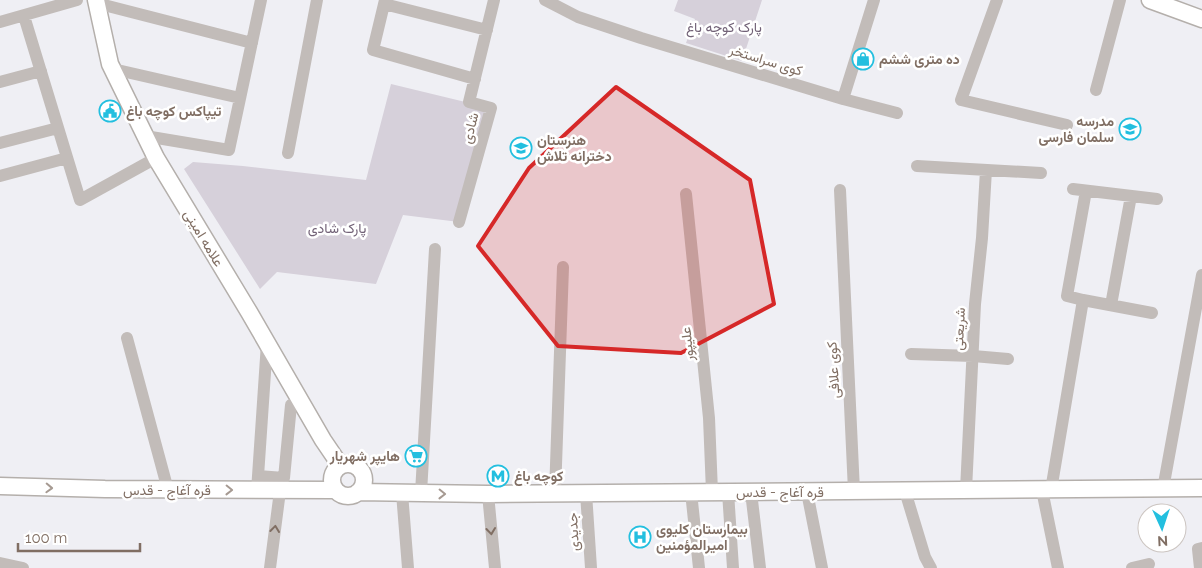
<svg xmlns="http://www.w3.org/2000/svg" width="1202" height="568" font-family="Raleway,Vazirmatn,sans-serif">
<rect width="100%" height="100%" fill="#efeff4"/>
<path fill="#d6d0da" d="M678,0H762L742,61L686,43L695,19L674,11Z
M391,84L486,107L459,222L403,215L376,284L277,272L260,289L184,169L193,162L243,166L366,180Z"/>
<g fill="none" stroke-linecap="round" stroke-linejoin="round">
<g stroke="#b4afab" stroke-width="19">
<path id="major" d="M96,0L110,64L156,158L249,312L323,440L340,465
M1150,0L1202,19
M332 480a16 16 0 1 1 32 0a16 16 0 1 1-32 0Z
M0,486L105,489L335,490
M358,492L488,494L1202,488"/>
</g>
<path stroke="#c2bcb9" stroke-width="12" d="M385,0L373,50L475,79
M545,0L578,17L641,38L843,99L897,113
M997,0L961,100L1067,125
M96,3L252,43
M384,4L487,30
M24,16L80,200L156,158
M0,22L77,0
M113,69L240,98
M0,82L41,71
M1096,90L1120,0
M843,99L874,0
M145,136L229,150L261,0
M0,143L58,128
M288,153L317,0
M917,166L1041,173
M0,176L67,158
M1073,189L1157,199
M840,190L854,491
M686,194L709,418L712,492
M459,222L491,108L469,102L494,0
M1083,300L1067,296L1086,191
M1111,305L1131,196
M127,338L168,490
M911,354L973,356L1008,359
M258,476L284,478L291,405
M1163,489L1202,275
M966,490L975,304L982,238L986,170
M1042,490L1058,568
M1051,490L1083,300L1152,313
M257,491L267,343
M905,491L925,557L931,568
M691,492L699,568
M728,492L733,568
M751,492L760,568
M807,492L822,568
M402,493L408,568
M421,493L435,249
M555,493L563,267
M586,493L591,568
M488,494L495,568
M0,563L23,568
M270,568L280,491
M1132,568L1149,564
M1200,568L1198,549L1202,548"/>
<use href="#major" stroke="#fff" stroke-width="16"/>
</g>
<defs><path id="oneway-chevron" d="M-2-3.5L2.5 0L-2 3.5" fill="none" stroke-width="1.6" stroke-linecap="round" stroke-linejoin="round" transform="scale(1.25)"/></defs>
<g stroke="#a69a92">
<use href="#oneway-chevron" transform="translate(49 488) rotate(2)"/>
<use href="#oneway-chevron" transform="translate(229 490) rotate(1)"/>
<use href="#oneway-chevron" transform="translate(442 494) rotate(1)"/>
</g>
<g stroke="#806e63">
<use href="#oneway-chevron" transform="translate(275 529) rotate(-83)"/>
<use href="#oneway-chevron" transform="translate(491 531) rotate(84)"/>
</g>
<path fill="#d62828" fill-opacity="0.2" stroke="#d62828" stroke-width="4" stroke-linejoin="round" d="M616,87L750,180L774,304L681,353L558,346L478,246L529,168Z"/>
<defs>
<g id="shop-ring" transform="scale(1.125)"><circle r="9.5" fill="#fff" stroke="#23bfdf" stroke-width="1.5"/><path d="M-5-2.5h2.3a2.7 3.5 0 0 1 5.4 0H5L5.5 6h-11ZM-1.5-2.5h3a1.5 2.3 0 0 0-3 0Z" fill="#23bfdf"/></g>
<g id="civic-ring" transform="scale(1.125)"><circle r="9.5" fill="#fff" stroke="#23bfdf" stroke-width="1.5"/><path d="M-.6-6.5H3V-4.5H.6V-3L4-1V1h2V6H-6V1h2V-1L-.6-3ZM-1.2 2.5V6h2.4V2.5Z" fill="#23bfdf"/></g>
<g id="school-ring" transform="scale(1.125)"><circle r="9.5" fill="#fff" stroke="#23bfdf" stroke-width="1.5"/><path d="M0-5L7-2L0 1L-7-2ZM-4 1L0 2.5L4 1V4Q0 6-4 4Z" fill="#23bfdf"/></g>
<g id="supermarket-ring" transform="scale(1.125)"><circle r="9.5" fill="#fff" stroke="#23bfdf" stroke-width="1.5"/><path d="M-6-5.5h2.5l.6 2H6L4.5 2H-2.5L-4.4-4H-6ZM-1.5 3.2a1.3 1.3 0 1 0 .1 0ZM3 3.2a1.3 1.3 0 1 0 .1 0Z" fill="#23bfdf"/></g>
<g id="metro-ring" transform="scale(1.125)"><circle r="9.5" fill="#fff" stroke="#23bfdf" stroke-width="1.5"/><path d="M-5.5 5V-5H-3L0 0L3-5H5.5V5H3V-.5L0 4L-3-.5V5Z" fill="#23bfdf"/></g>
<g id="hospital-ring" transform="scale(1.125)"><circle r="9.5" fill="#fff" stroke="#23bfdf" stroke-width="1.5"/><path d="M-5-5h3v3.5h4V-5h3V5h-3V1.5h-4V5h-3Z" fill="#23bfdf"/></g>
</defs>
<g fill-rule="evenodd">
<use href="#shop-ring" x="863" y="59"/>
<use href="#civic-ring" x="110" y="111"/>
<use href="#school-ring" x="1130" y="129"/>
<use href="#school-ring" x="521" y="148"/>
<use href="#supermarket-ring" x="416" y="456"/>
<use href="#metro-ring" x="498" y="476"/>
<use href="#hospital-ring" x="640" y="537"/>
</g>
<g text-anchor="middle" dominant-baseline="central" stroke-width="5" stroke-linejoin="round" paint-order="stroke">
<g font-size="14" fill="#726277" stroke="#fff">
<text x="724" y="27">پارک کوچه باغ</text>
<text x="337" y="228">پارک شادی</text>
</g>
<g font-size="14" font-weight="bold" fill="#806e63" stroke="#fff" text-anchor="start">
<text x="879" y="59">ده متری ششم</text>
<text x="126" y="111">تیپاکس کوچه باغ</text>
<text x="1114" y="121" text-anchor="end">مدرسه<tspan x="1114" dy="16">سلمان فارسی</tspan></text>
<text x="537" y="140">هنرستان<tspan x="537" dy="16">دخترانه تلاش</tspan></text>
<text x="400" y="456" text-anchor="end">هایپر شهریار</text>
<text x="514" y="476">کوچه باغ</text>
<text x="656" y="529">بیمارستان کلیوی<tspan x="656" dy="16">امیرالمؤمنین</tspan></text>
</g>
<g font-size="14" fill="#806e63" stroke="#fff">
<text transform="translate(766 60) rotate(17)">کوی سراستخر</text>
<text transform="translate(470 128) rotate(-76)">شادی</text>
<text transform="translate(204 238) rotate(59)">علامه امینی</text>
<text transform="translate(959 329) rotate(-87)">شریعتی</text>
<text transform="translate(687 344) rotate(-96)">علیپور</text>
<text transform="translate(833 370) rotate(-93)">کوی علافی</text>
<text x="167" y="490">قره آغاج - قدس</text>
<text x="780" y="492">قره آغاج - قدس</text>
<text transform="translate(573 532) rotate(-93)">جدیدی</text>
</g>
</g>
<g transform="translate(1162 528) rotate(177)"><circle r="24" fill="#ffffff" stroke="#ccc5c1"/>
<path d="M0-4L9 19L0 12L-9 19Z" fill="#23bfdf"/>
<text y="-8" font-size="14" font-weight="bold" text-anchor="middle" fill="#806e63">N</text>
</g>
<path d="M18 543v8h122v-8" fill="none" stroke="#806e63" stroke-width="2.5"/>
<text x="25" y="543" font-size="15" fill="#806e63" stroke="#ffffff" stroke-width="4" paint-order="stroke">100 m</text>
</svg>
